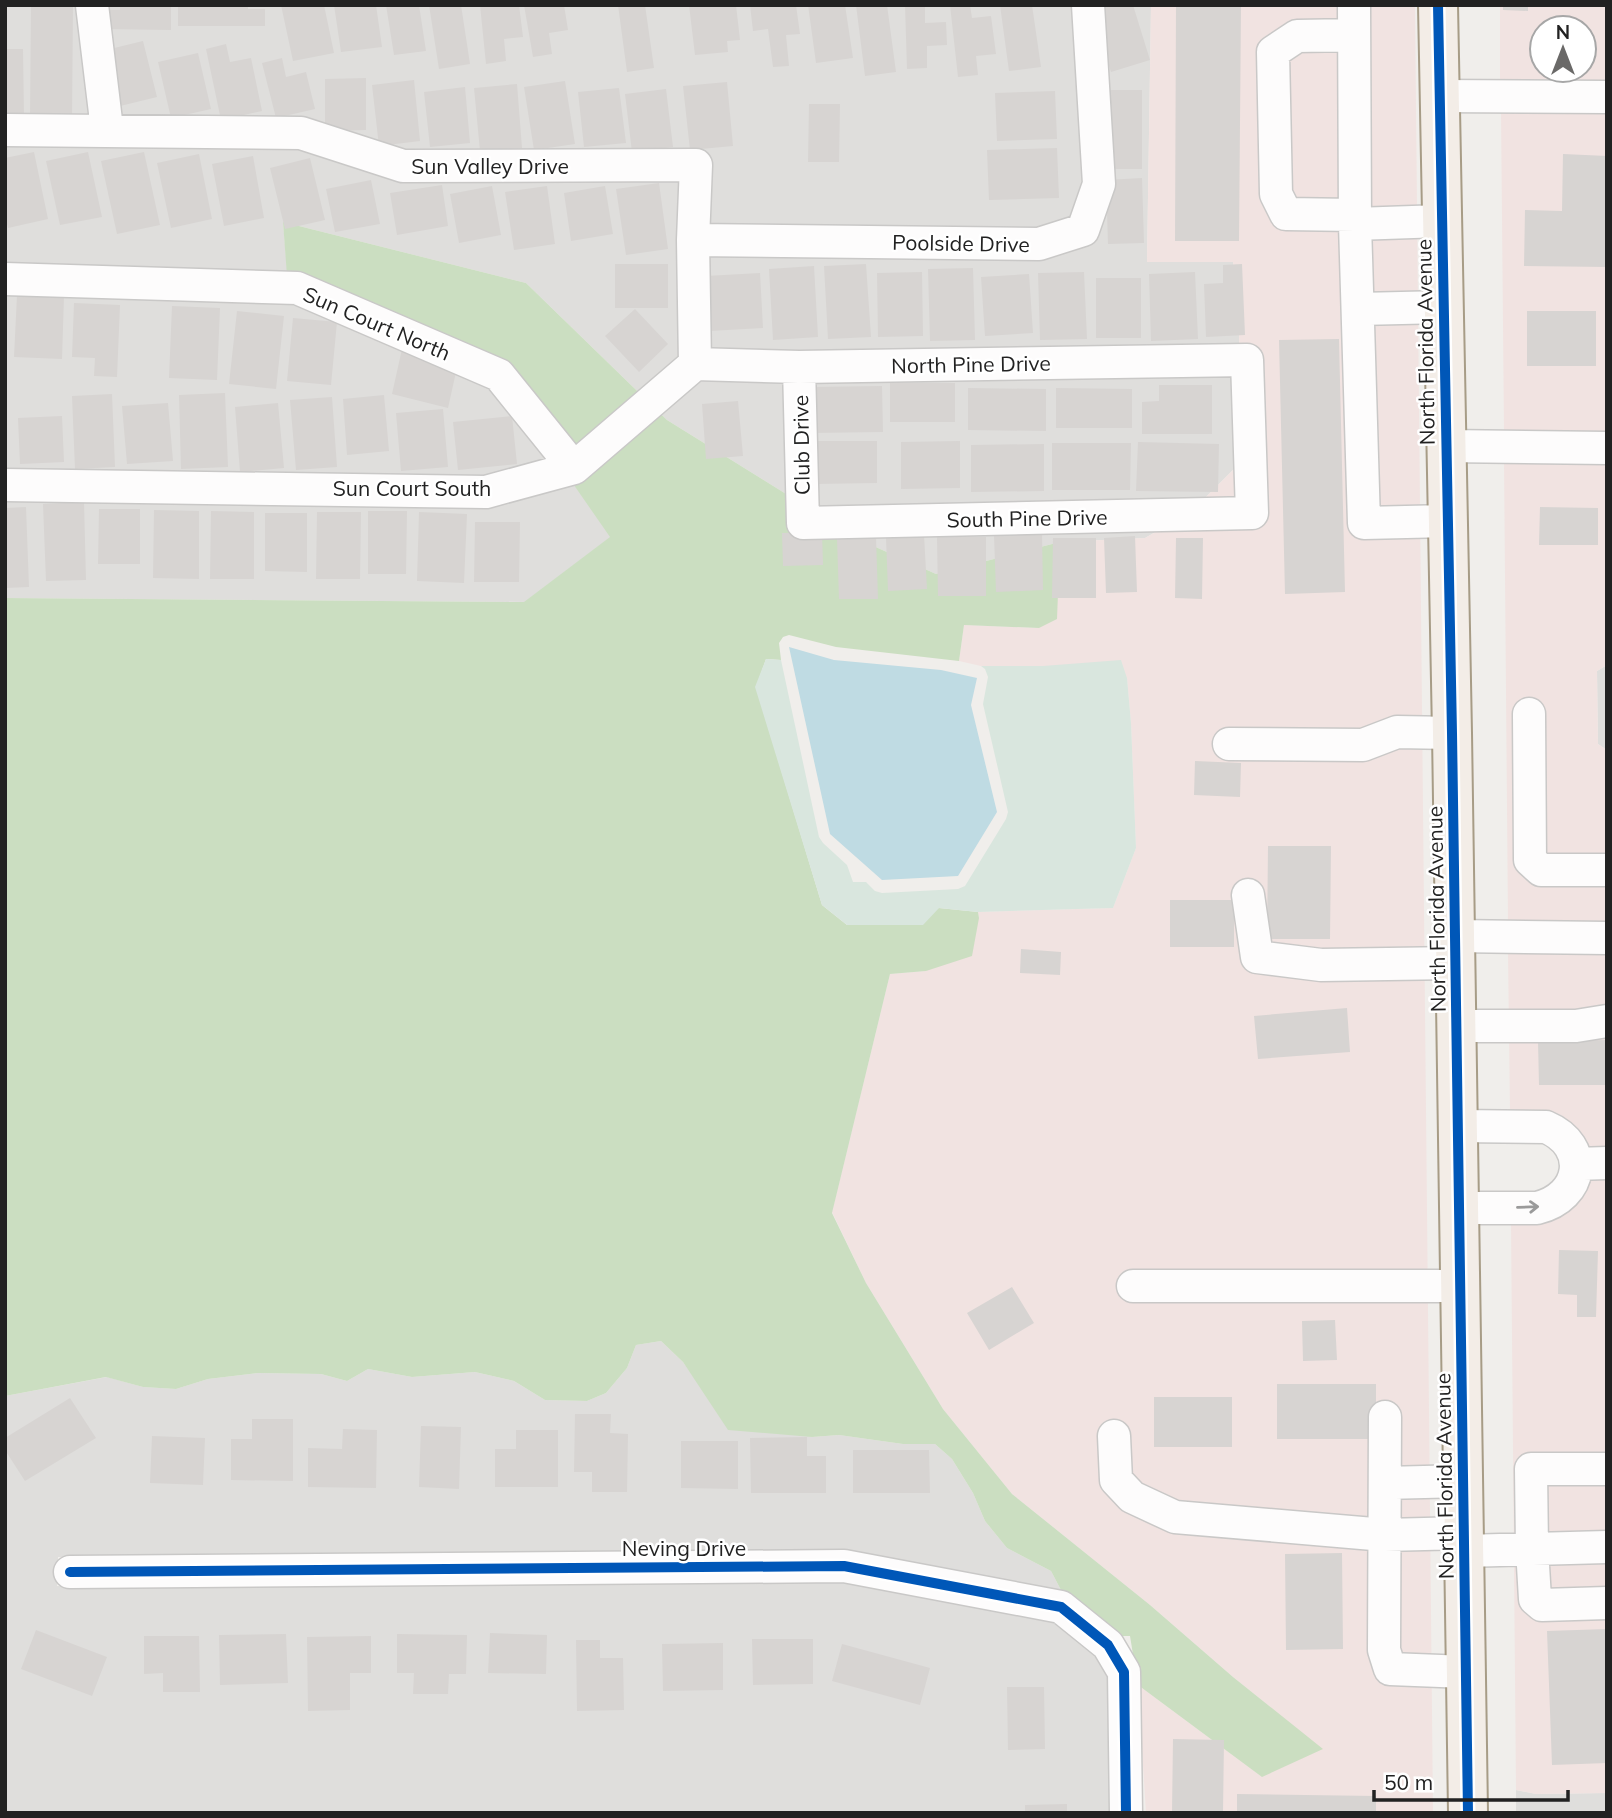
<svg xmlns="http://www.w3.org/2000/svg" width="1612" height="1818" font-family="Mulish,sans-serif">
<rect width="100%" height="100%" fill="#f0eeeb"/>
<path fill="#dfdedc" d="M5,5H1151L1147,261H1233L1239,335L1242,461L1192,511L1145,538L1060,542L936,574L860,540L667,420L526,283L283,222L290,303L510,393L611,537L525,602L5,598Z
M1607,665V750L1598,744L1597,671Z
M661,1341L683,1362L704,1392L812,1437L839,1435L903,1444H935L952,1459L973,1493L985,1521L1007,1548L1051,1571L1062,1592L846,1551L58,1557L57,1586L843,1581L1056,1622L1098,1655L1111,1677L1112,1813H5V1396L107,1377L143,1387L176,1389L208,1379L258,1373L321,1374L347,1381L368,1369L412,1377L475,1372L514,1381L545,1400L587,1401L606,1393L627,1368L636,1345Z
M1516,1790L1536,1794L1607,1793V1813H1516Z"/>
<path fill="#f1e3e1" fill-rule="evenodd" d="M1151,5H1415L1433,1813H1146L1138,1685L1261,1776L1322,1749L1233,1677L1150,1605L1012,1494L943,1409L866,1283L832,1212L890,974L926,971L979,918L978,912L1113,908L1136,848L1131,723L1127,678L1043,666H981L959,661L964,625L1039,628L1060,542L1145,538L1192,511L1242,461L1239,335L1233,262H1147Z
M1500,5H1607V82L1500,81ZM1542,28H1584V70H1542Z
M1501,111L1607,112V433L1504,431Z
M1504,461L1607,463V665L1597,671L1598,744L1607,750V923L1508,922Z
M1508,952L1607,953V1148L1587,1149L1578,1133L1563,1118L1546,1112L1510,1111Z
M1607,1178V1793L1536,1794L1516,1790L1511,1223H1537L1556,1218L1579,1200L1588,1179Z"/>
<path fill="#cbdec1" d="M283,222L526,283L667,420L860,540L936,574L1060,542L1057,619L1039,628L964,625L959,661L836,647L789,635L783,637L779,643L781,660L766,659L756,687L822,905L847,925L939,908L978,912L979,918L972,956L926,971L890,974L832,1213L866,1283L943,1409L1012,1494L1150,1605L1233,1677L1323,1749L1262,1777L1138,1685L1130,1636H1119L1062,1592L1051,1571L1007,1548L985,1521L973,1493L952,1459L935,1444H903L839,1435L812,1437L728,1430L683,1362L661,1341L636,1345L627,1368L606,1393L587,1401L545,1400L514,1381L475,1372L412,1377L368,1369L347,1381L321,1374L258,1373L208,1379L176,1389L143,1387L106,1377L5,1396V598L524,602L610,537L510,393L289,303Z"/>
<path fill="#d9e6de" d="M766,659L781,660L819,837L823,843L847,865L853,882H866L875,891L882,893L958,889L965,886L1006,819L1008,812L983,704L988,677L985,669L981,666H1043L1121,660L1127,678L1131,723L1136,848L1113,908L978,912L939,908L923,925H847L822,905L755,687Z"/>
<path fill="#bfdbe3" d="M789,647L834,660L941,670L977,678L971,705L997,812L958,876L882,880L830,834Z"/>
<path fill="#d7d4d2" d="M31,5H73L72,119H30Z
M120,5H171V30L102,29L103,10H120Z
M178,5H248V9H265V26H178Z
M281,5H324L334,53L293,61Z
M334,5H376L382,47L341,52Z
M386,5H419L426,51L394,55Z
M429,5H461L470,64L439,69Z
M480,5H519L523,37L504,39L506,61L486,64Z
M524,5H564L568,30L549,33L552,54L533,57Z
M618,5H645L654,68L627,72Z
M689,5H736L740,40L727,41L728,52L695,55Z
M750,5H796L800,34L786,35L789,66L773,67L768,29L753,31Z
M808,5H845L853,58L816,63Z
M856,5H887L896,72L865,76Z
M905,5H925V23L946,22L947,45L927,46V68L907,69Z
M950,5H970L972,18L991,16L996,54L976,56L978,75L958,77Z
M1000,5H1032L1041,67L1009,71Z
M1095,5H1133L1150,60L1111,72L1090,7Z
M1176,5H1241L1239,241H1175Z
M1503,5H1528V11L1503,10Z
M143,41L157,97L116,107L102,51Z
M226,44L230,62L251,58L262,111L221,120L206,49Z
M5,49H23L24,117H5Z
M198,53L211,109L171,118L158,62Z
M282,58L286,77L306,72L315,109L276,118L262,63Z
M366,78V130L325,131V79Z
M414,80L420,141L379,146L372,85Z
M565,81L575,144L534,150L524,87Z
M727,82L733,146L690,150L683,86Z
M517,84L522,148L480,151L474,88Z
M465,87L470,143L430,147L424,92Z
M619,88L626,143L584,147L578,92Z
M666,89L673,147L632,152L625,94Z
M1108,90H1142V169H1107Z
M1055,91L1057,139L997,141L995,93Z
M809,104H840L839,162H808Z
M1057,148L1059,198L989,200L987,150Z
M34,152L48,219L8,228L5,216V158Z
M88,152L102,217L60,225L46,161Z
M144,152L160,225L117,234L101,161Z
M199,154L212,219L171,228L157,163Z
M1563,154L1607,156V267L1524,266L1525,210L1562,211Z
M253,156L264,218L224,226L212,164Z
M310,158L325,220L285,229L270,168Z
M1142,178L1144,243L1108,244L1106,180Z
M371,180L380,224L335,232L326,189Z
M659,183L668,249L626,255L616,189Z
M442,185L448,226L397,235L390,193Z
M492,186L501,235L459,243L450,194Z
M547,186L555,244L514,250L505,192Z
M605,186L613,234L571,241L564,193Z
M615,264H668V308H615Z
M866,264L871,337L828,339L824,266Z
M1242,264L1245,335L1206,337L1204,284L1223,283V265Z
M814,266L818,337L773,340L769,269Z
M973,268L975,340L930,341L928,269Z
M922,272L923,336L878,337L877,273Z
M1084,272L1087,339L1040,340L1038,273Z
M1195,272L1198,339L1151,341L1149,274Z
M760,273L763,328L709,331L706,276Z
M1029,274L1033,333L985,336L981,277Z
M1096,278H1141V338H1096Z
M17,295L64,296L62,359L14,357Z
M74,303L120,305L117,377L94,376L95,358L72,357Z
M172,306L220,308L217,380L169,378Z
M635,309L668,344L639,372L605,336Z
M237,311L284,316L276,389L229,384Z
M1527,311H1596V366H1527Z
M293,318L337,322L331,385L287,381Z
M1339,339L1345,592L1285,594L1279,340Z
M402,349L458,363L448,408L392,394Z
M890,383H955V422H890Z
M1159,385H1212V434H1142V402L1159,401Z
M882,386L883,432L810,433V387Z
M968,388L1046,389V431L968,430Z
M1056,388L1132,389V428H1056Z
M225,393L228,467L181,469L179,395Z
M112,394L115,467L75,469L72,396Z
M384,395L389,451L347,455L343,399Z
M332,397L337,467L296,470L290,400Z
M738,401L743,456L706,459L702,404Z
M168,403L173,461L127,464L122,406Z
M278,403L284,468L240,472L235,407Z
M443,409L448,467L401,471L396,413Z
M62,416L64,462L20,464L18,418Z
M512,416L517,464L458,470L453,422Z
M815,441H877V483L815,484Z
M960,441V488L901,489V442Z
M1138,442L1219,444L1218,492L1136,491Z
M1052,443H1131L1130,490H1052Z
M1044,444V491L971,492V445Z
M84,502L86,580L46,581L43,504Z
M26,507L29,587L5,588V508Z
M1540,507L1598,508V545H1539Z
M99,509H140V564H98Z
M154,510L199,511V579L153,578Z
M211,511L254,512V579H210Z
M368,511H407L406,574H368Z
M317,512H361L360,579H316Z
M419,512L467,514L464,583L417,581Z
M265,513H307V572L265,571Z
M475,522H520L519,582H474Z
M822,532L823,565L783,566L782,533Z
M1042,534L1043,590L996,592L994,535Z
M924,535L927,589L888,591L886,538Z
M1135,536L1137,592L1106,593L1104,538Z
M876,537L878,599H839L837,538Z
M937,537H986V596H938Z
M1053,538H1096V598H1052Z
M1176,538H1203L1202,599L1175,598Z
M1195,761L1241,763L1240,797L1194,795Z
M1268,846H1331L1330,939H1267Z
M1170,900H1234V947H1170Z
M1021,949L1061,952L1060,975L1020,973Z
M1347,1008L1350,1052L1258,1059L1254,1016Z
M1607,1040V1085H1539L1538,1041Z
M1559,1250L1598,1251L1596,1317H1577V1295L1558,1294Z
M1012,1287L1034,1323L989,1350L967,1313Z
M1335,1320L1337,1360L1303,1361L1302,1321Z
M1277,1384H1376V1439H1277Z
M1154,1397H1232V1447H1154Z
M70,1398L96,1438L25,1481L5,1450V1438Z
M575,1414H611L610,1433L628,1434L627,1492H592V1472H574Z
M252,1419H293V1481L231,1480V1439H252Z
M421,1426L461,1427L459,1489L419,1487Z
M343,1429L377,1430L376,1488L308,1487V1448L342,1449Z
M516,1430H558V1487H495V1449H516Z
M152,1436L205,1438L203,1485L150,1483Z
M807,1437V1456H826V1493H751L750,1438Z
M681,1441H738V1489L681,1488Z
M853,1450H929L930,1493H853Z
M1342,1553L1343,1649L1286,1650L1285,1554Z
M1607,1629V1763L1552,1765L1547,1631Z
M36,1630L107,1657L92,1696L21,1669Z
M490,1633L547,1635L546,1674L488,1673Z
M286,1634L288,1683L220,1685L219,1635Z
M397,1634L467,1635L466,1674H449L448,1694H413L414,1673H397Z
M144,1636H199L200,1692H163V1673L144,1674Z
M371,1636V1673H350V1710L308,1711L307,1637Z
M752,1639H813V1684L753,1685Z
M576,1640H600V1658H623L624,1710L577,1711Z
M723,1643V1690L663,1691L662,1644Z
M842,1644L930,1668L920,1705L832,1681Z
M1007,1687H1044L1045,1749L1008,1750Z
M1173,1739L1224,1740L1223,1813H1172Z
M1237,1794L1376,1796V1813H1237Z
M1067,1804V1813H1025V1805Z"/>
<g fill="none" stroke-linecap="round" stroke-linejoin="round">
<g stroke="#c9c8c7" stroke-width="35">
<path id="minor" d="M92,5L107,129
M1354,5L1355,224L1442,221
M1354,35L1297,36L1273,52L1276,194L1286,214L1355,215
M1439,96L1607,97
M5,130L301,133L403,166L696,165L693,240L695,364L574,468L486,492L5,485
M1355,224L1364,523L1448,521
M693,240L1039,244L1083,230L1099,184L1088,5
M5,279L297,288L499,375L574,468
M1359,309L1444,307
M695,364L799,367L1247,360L1252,513L803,523L799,367
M1446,446L1607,448
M1529,714L1530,860L1541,870H1607
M1229,744L1363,745L1397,732L1452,733
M1248,895L1257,957L1321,965L1455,963
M1455,936L1607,938
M1457,1026H1576L1607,1021
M1458,1126L1546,1127C1591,1146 1583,1197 1537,1208H1459
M1576,1164L1607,1163
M1133,1286H1460
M1385,1417L1384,1650L1390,1669L1466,1672
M1114,1436L1116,1480L1132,1497L1175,1517L1385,1535L1464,1533
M1607,1469H1531L1532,1549L1535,1599L1542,1605L1607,1603
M1385,1483L1463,1481
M1465,1551L1607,1547
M70,1572L844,1566L1061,1607L1108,1645L1124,1672L1126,1813"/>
</g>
<g stroke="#a79c86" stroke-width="42">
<path id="major" d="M1438,5L1452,733L1468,1813"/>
</g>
<use href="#minor" stroke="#fdfcfc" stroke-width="32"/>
<use href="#major" stroke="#f3ede7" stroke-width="38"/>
<g stroke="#fff" stroke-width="15">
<path id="cycleway" d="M1438,5L1452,733L1468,1813
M70,1572L844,1566L1061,1607L1108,1645L1124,1672L1126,1813"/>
</g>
<use href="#cycleway" stroke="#0057b8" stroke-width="10"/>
</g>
<defs><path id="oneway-shaft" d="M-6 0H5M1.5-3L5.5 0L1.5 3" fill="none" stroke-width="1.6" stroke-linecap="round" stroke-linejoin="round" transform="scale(1.75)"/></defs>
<use stroke="#9a9a9a" href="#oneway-shaft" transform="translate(1528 1207) rotate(-2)"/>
<g text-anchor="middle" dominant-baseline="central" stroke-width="5" stroke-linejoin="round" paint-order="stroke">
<g font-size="21" fill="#222" stroke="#fff">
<text x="490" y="166">Sun Valley Drive</text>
<text transform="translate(961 243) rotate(1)">Poolside Drive</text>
<text transform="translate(377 323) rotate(23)">Sun Court North</text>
<text transform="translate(1425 342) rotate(-91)">North Florida Avenue</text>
<text transform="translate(971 364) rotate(-1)">North Pine Drive</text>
<text transform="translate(801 445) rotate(-91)">Club Drive</text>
<text x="412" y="488">Sun Court South</text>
<text transform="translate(1027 518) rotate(-1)">South Pine Drive</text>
<text transform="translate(1436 909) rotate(-91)">North Florida Avenue</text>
<text transform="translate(1444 1476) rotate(-91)">North Florida Avenue</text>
<text x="684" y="1548">Neving Drive</text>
</g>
</g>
<rect width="1612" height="1818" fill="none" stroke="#222222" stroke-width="14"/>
<g transform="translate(1563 49)"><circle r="33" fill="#ffffff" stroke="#a7a7a7" stroke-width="2"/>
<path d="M0-5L12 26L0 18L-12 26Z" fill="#6a6968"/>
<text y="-10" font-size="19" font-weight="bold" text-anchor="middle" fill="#222222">N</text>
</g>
<path d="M1374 1790v10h194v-10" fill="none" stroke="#222222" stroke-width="3.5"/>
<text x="1384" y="1790" font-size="21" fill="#222222" stroke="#ffffff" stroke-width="5" paint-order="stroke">50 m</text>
</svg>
